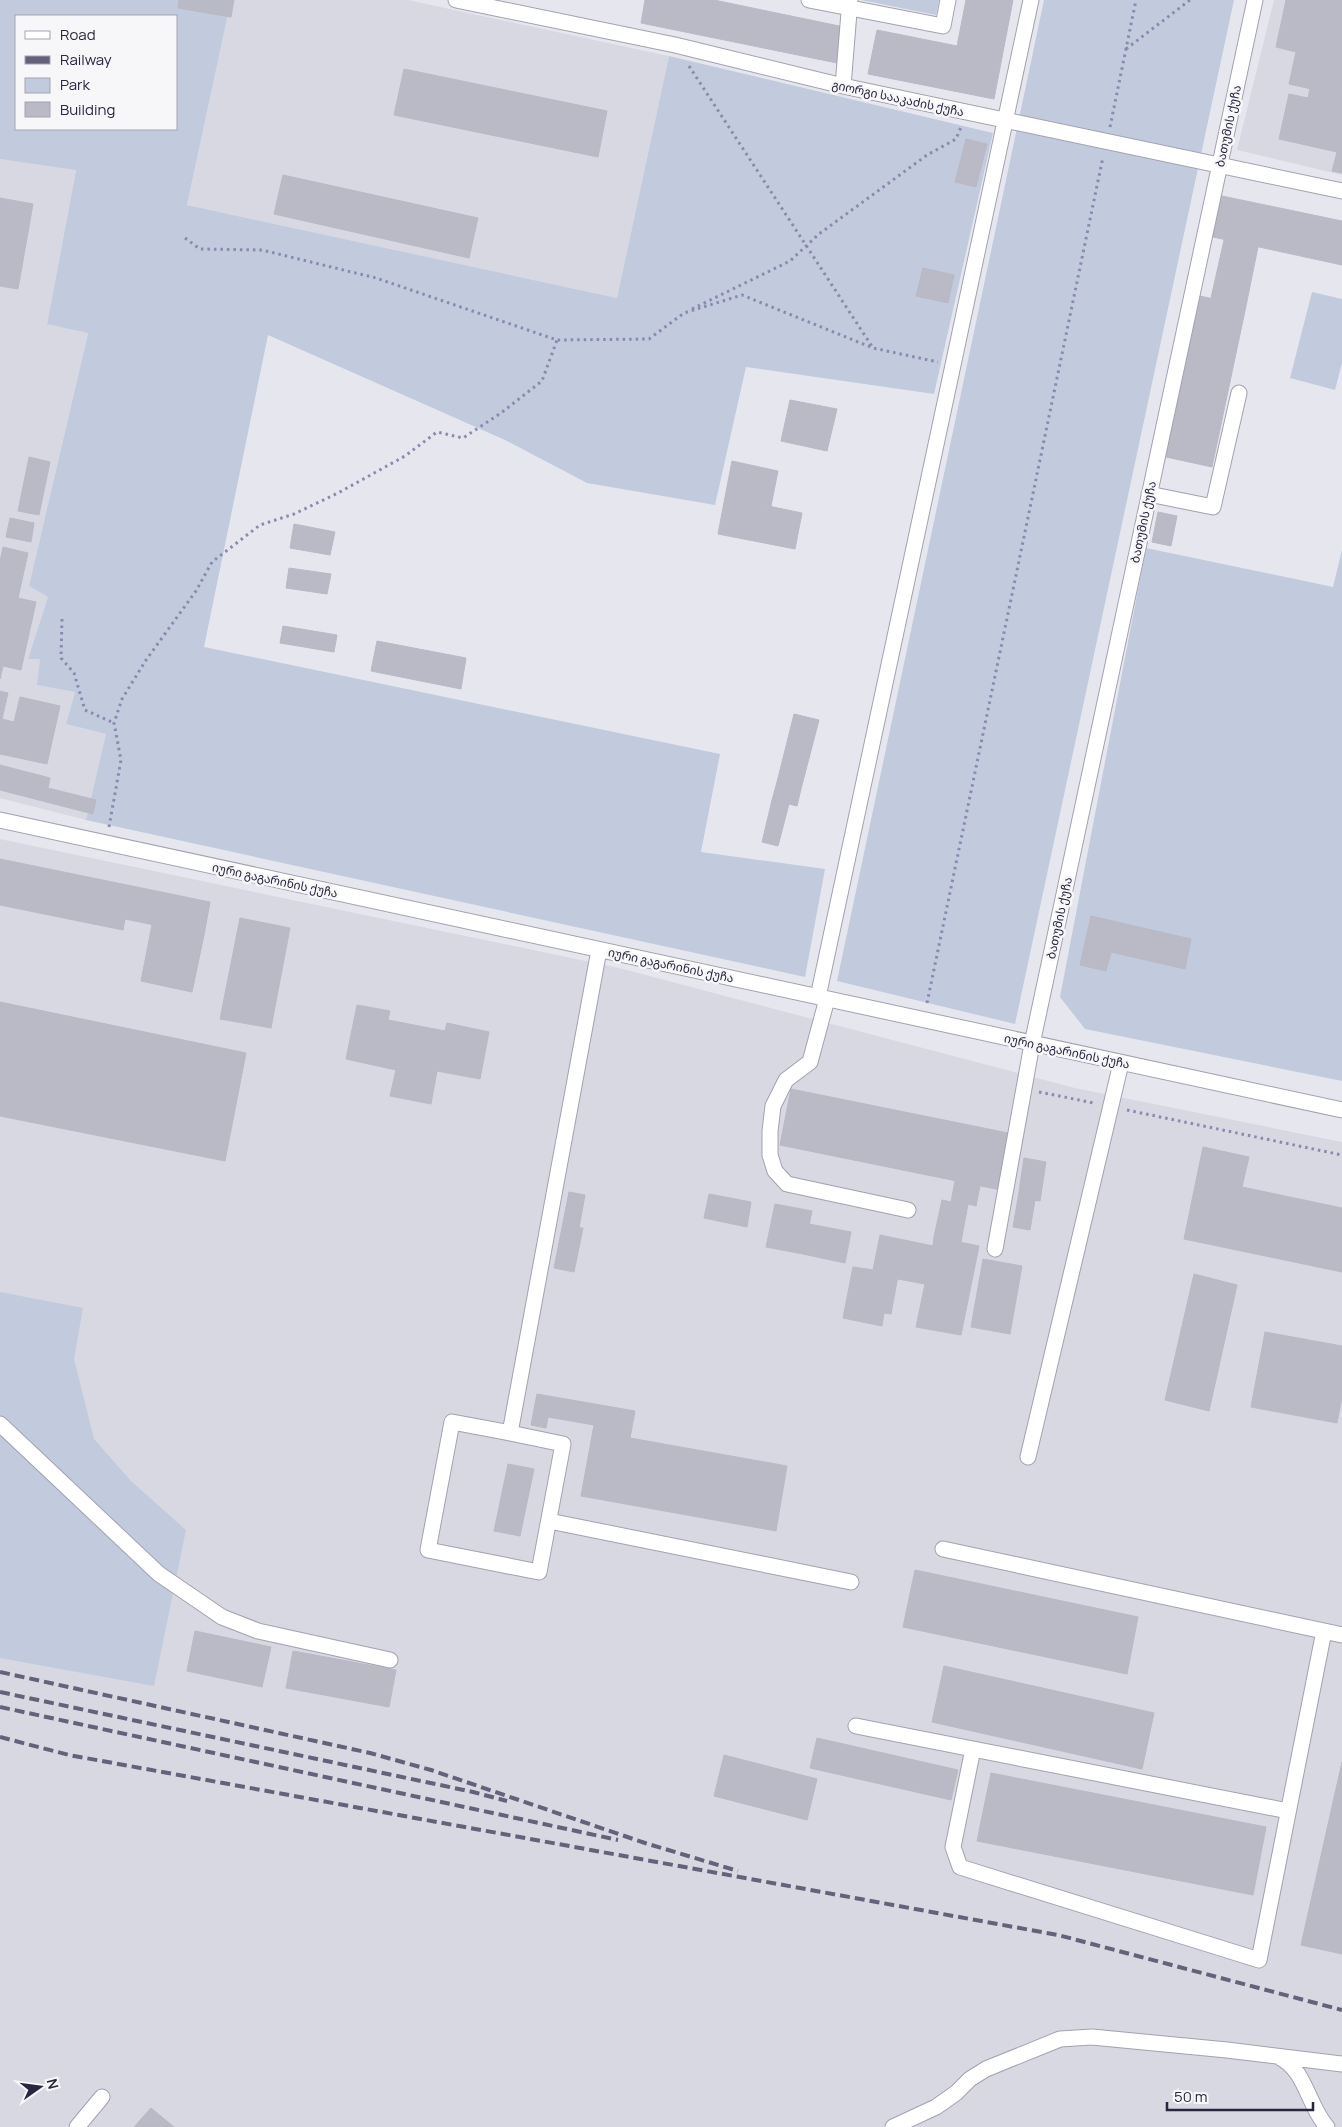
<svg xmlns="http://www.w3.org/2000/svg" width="1342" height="2127" font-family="Manrope,'Noto Sans Georgian',sans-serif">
<rect width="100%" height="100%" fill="#e6e7ee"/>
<path fill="#d7d8e2" d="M231,0H408L669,56L617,298L187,205Z
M1274,0H1342V175L1237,150Z
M0,159L76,169L47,323L88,332L29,586L48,597L28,659H40L38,685L75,692L66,724L106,734L86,820L0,798Z
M0,839L619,968L1075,1088L1342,1142V2127H0Z"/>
<path fill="#c1cbdd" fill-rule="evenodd" d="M0,0H231L187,205L617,298L669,56L993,133L934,394L746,367L715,505L587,483L505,440L268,335L204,647L720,754L701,852L825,869L805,977L86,820L106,734L66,724L75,692L37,685L40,659H28L48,597L29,586L88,333L47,324L76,170L0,159ZM16,16H176V129H16Z
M861,0H939L936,15Z
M1044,0H1234L1015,1024L837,981Z
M1312,292L1342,299V363L1335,390L1290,378Z
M1146,548L1333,587L1342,550V1081L1085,1029L1060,997Z
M0,1292L83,1308L74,1359L94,1439L131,1481L186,1530L154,1686L0,1658Z"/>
<path fill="#b9bac6" stroke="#b9b9c7" d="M179,0H234L231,17L178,8Z
M645,0H714L844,27L837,63L641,23Z
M966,0H1013L994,99L868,74L877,30L957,46Z
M1286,0H1342V96L1289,84L1296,52L1276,47Z
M404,69L607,111L598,157L394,115Z
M1310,88L1342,96V173L1332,171L1337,152L1279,139L1289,94L1308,98Z
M966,139L987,144L976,187L955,182Z
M283,175L478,218L469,258L274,214Z
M1222,196L1342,221V265L1213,237Z
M0,198L33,204L18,289L0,286Z
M1224,240L1258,247L1246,306L1211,298Z
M923,268L954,275L948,303L916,296Z
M1200,296L1246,306L1212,467L1166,457Z
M790,400L837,409L827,451L781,441Z
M29,457L50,462L39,515L18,511Z
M732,461L778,471L771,506L725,497Z
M725,497L802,513L795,549L718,534Z
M1158,512L1177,516L1171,546L1152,542Z
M10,518L34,523L31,542L6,537Z
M294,524L335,532L330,555L290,548Z
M3,547L28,553L18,598L36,602L21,670L3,666L0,679V562Z
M289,568L331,574L327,594L286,588Z
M283,626L337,635L334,652L280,643Z
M377,641L466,658L461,689L371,671Z
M0,691L8,693L2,719L14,722L20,697L60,706L47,764L0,754Z
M794,714L819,720L801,789L777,782Z
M0,765L50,778L48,788L96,800L93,814L0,790Z
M777,782L801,789L797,806L772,800Z
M772,800L789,804L778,846L762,842Z
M0,859L210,902L204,935L125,919L123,930L0,905Z
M1091,916L1191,939L1185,969L1111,952L1106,971L1080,965Z
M240,918L290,928L271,1028L220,1019Z
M152,925L204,935L192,992L141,981Z
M0,1002L246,1053L225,1161L0,1116Z
M357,1005L390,1011L388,1020L445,1031L447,1023L489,1032L480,1079L437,1071L431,1104L390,1096L396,1070L346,1059Z
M791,1089L1013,1134L1001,1190L780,1145Z
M1203,1147L1249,1157L1242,1187L1342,1208V1272L1184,1239Z
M1024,1158L1046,1162L1040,1201L1018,1198Z
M955,1181L980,1186L976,1206L968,1204L961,1242L934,1237L942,1200L951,1202Z
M569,1192L585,1195L579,1228H583L574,1272L554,1268Z
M709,1194L751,1202L747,1227L704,1218Z
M1018,1198L1035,1200L1030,1230L1013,1227Z
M775,1204L812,1211L803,1254L766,1247Z
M809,1224L851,1232L845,1263L803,1254Z
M880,1235L933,1246L934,1237L979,1246L961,1335L916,1327L925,1284L898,1279L900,1265L875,1260Z
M983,1259L1022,1266L1010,1334L971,1327Z
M875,1260L900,1265L891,1314L884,1313L882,1326L843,1318L853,1267L873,1270Z
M1194,1274L1237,1285L1209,1411L1165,1400Z
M1265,1332L1342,1346V1397L1337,1423L1251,1407Z
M537,1394L635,1411L630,1438L787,1466L776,1531L581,1496L594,1425L548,1417L546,1428L531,1425Z
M508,1464L534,1469L520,1536L494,1531Z
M915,1570L1138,1617L1127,1674L903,1627Z
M195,1631L271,1647L262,1687L187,1671Z
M293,1651L396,1670L389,1707L286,1688Z
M944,1666L1154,1713L1142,1769L932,1722Z
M817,1738L958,1770L951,1800L810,1768Z
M724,1755L817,1779L807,1820L714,1796Z
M1342,1762V1954L1301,1945Z
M991,1773L1266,1827L1253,1895L977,1841Z
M151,2108L174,2127H134Z"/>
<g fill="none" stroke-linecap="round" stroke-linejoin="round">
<g stroke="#a2a2af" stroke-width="17">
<path id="minor" d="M456,0L675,45L843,86L1342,191
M809,0L943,26L948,0
M843,86L850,0
M1149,494L1213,507L1239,393
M0,820L1342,1110
M818,997L1031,0
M827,999L810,1062L786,1080L773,1106L770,1131V1155L775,1171L787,1184L908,1210
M995,1249L1032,1044L1255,0
M0,1424L159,1574L222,1617L258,1631L390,1660
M510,1433L452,1422L428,1550L539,1572L563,1444L510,1433L599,950
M1028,1457L1121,1063
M549,1521L851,1582
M943,1549L1342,1635
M856,1726L1288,1811
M973,1749L953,1847L960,1867L1259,1960L1324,1631
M1279,2057C1306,2070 1308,2106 1327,2127
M77,2127L102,2097
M893,2127L936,2107L956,2093L970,2079L986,2069L1060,2039L1092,2037L1227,2050L1342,2064"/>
</g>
<path stroke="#8b89af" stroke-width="3" stroke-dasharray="2.5 4" stroke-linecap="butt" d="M1126,49L1190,0
M689,66L873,348
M1110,127L1136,0
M185,238L200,249L262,250L376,278L557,340L649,339L684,313L742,295L873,348L938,362
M692,309L790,261L819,234L927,155L956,139L961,127
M62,619L61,658L74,673L85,710L114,723
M109,827L121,760L114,723L122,699L146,660L196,591L212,562L260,525L294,514L338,493L405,456L437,432L463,438L501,413L542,381L557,340
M927,1003L1103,157
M1039,1092L1094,1103
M1127,1110L1342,1155"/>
<use href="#minor" stroke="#fff" stroke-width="15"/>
<path stroke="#64617a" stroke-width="4" stroke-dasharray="10 5" stroke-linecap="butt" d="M0,1672L370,1753L431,1770L645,1843L738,1871
M0,1692L473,1792L507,1801
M0,1707L618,1840
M0,1737L69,1755L1058,1935L1342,2010"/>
</g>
<g text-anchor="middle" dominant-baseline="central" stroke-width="5" stroke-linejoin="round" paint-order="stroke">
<g font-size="12" fill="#29263f" stroke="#f7f7fa">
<text transform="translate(898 98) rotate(12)">გიორგი სააკაძის ქუჩა</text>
<text transform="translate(1228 126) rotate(-78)">ბათუმის ქუჩა</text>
<text transform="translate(1143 522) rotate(-78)">ბათუმის ქუჩა</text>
<text transform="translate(275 880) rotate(12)">იური გაგარინის ქუჩა</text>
<text transform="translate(1059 918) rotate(-78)">ბათუმის ქუჩა</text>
<text transform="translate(671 965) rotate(12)">იური გაგარინის ქუჩა</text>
<text transform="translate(1067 1051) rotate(12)">იური გაგარინის ქუჩა</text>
</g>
</g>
<rect x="15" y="15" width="162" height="115" fill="#f7f7fa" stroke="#a5a3af"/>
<rect x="25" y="31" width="25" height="8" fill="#ffffff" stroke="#a5a3af"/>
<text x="60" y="40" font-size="15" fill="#29263f">Road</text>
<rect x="25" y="56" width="25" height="8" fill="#64617a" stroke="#a5a3af"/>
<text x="60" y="65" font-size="15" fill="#29263f">Railway</text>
<rect x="25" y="78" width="25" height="15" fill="#c1cbdd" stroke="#a5a3af"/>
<text x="60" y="90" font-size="15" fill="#29263f">Park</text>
<rect x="25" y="102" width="25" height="15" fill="#b9bac6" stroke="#a5a3af"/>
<text x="60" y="115" font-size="15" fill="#29263f">Building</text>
<g transform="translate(40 2087) rotate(76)" stroke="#f7f7fa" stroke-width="4" paint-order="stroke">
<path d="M0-4L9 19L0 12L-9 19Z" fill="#29263f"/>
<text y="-8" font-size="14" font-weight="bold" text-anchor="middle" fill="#29263f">N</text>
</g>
<path d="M1167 2102v8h146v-8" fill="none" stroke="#29263f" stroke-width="2.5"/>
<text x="1174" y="2102" font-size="15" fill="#29263f" stroke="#f7f7fa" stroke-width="4" paint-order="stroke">50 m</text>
</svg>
